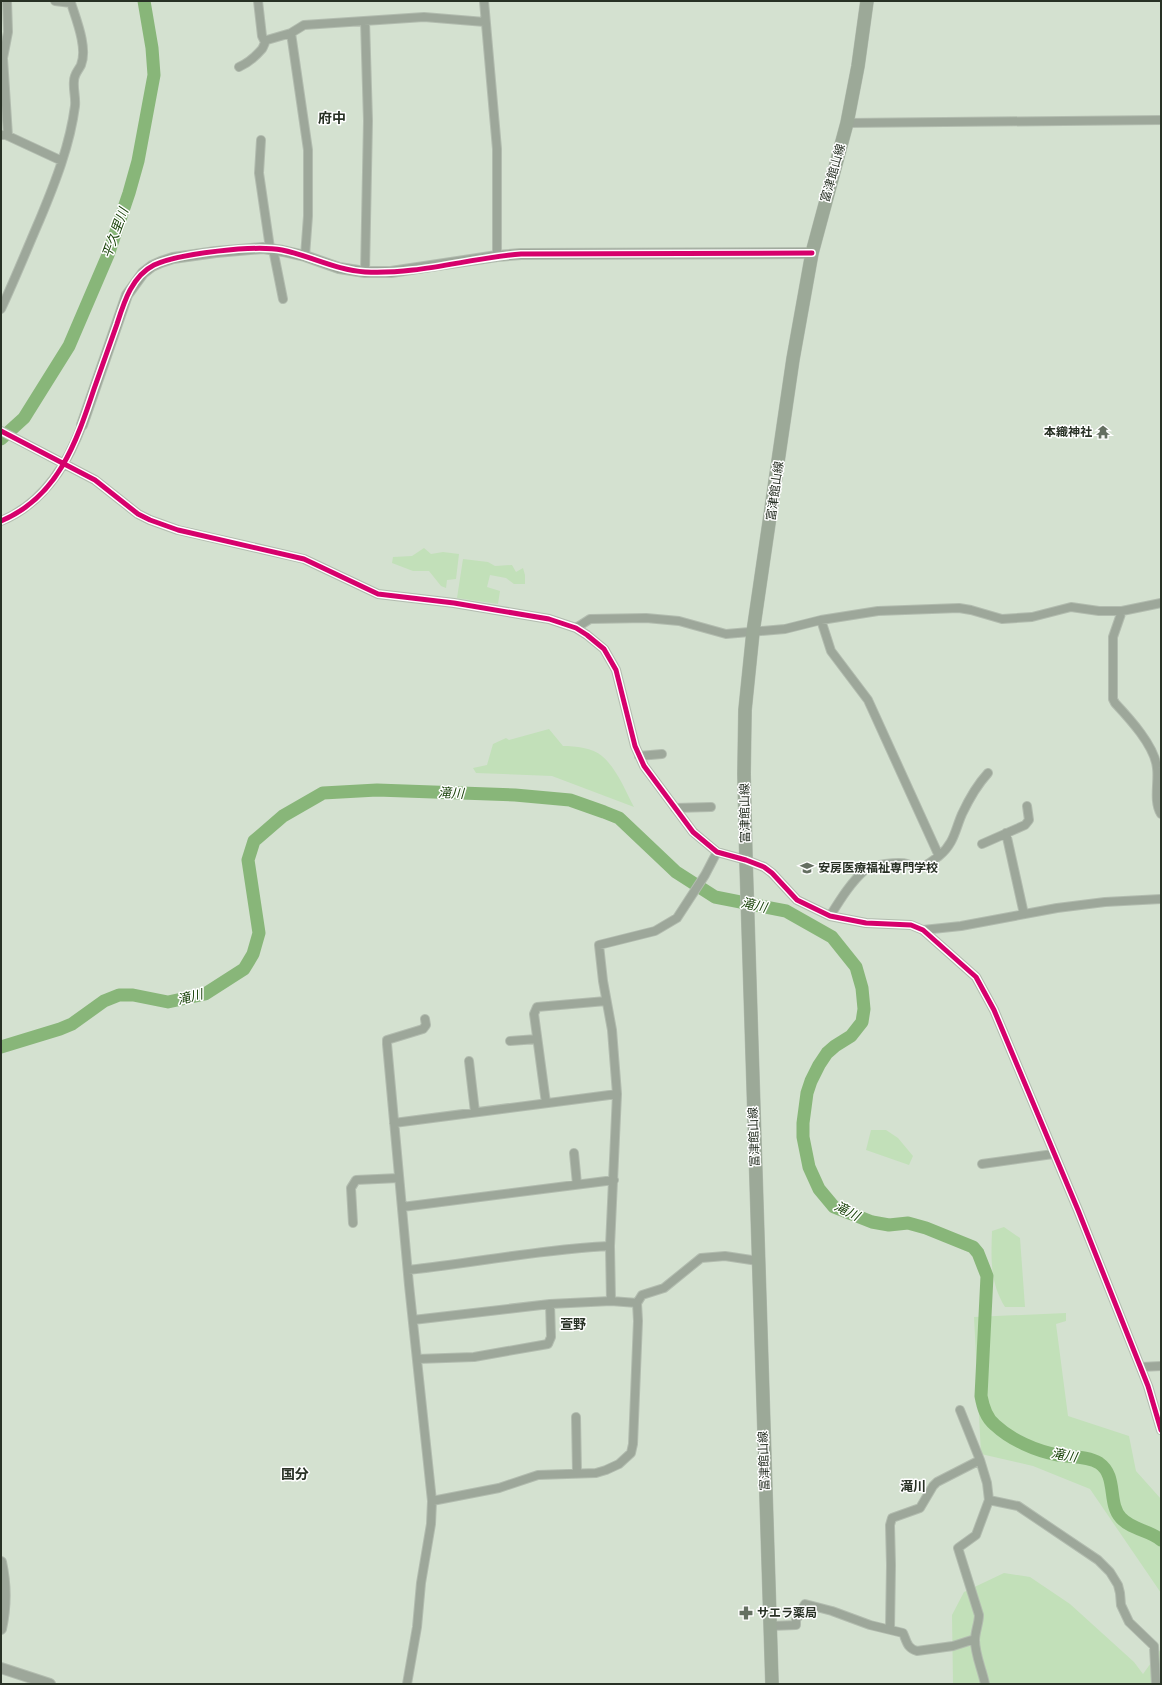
<svg xmlns="http://www.w3.org/2000/svg" width="1162" height="1685" font-family="Arial,'Noto Sans JP',sans-serif">
<rect width="100%" height="100%" fill="#d4e1d0"/>
<path fill="#c2e0b9" d="M424,548L431,554L443,552L459,554L456,579L447,580L446,588L441,586L429,571H413L392,563L393,557L412,556Z
M463,559L488,562L495,566L512,565L516,572L523,568L525,575V584H514L506,578L490,575L487,587L500,591L498,604L457,598Z
M549,729L563,746C575,746 593,748 602,756C617,769 625,790 634,807L552,776L476,773L473,768L487,765L493,744L506,738L509,740Z
M871,1130H886L898,1138L913,1156L909,1165L866,1150Z
M1004,1227L1020,1238L1025,1307H1005C990,1283 991,1259 992,1231Z
M1066,1313V1321L1056,1324L1068,1416L1129,1436L1136,1471L1161,1499V1593L1090,1489L1033,1466L981,1454L974,1317Z
M1004,1573L1030,1577L1070,1604L1134,1662L1143,1674L1161,1649V1684H953L952,1615L964,1592Z"/>
<g fill="none" stroke-linecap="round" stroke-linejoin="round">
<path stroke="#88b679" stroke-width="13" d="M1,439L24,418L69,346L108,255L129,193L138,161L154,75L152,48L144,1
M1,1047L60,1029L72,1024L104,1001L119,995H133L168,1002L205,994L244,969L253,954L259,933L248,860L254,841L283,816L323,793L377,790L515,795L570,800L604,812L619,818L676,872L715,897L786,911L832,937L856,967L862,988L864,1009L862,1022L851,1036L835,1046L827,1053L819,1065L811,1081L807,1093L803,1123V1137L809,1167L819,1189L834,1207L872,1222L889,1225L908,1223L926,1228L973,1247L978,1253L987,1276L981,1396C983,1407 986,1418 995,1425C1011,1440 1036,1451 1058,1455C1071,1457 1088,1456 1099,1463C1118,1476 1107,1503 1121,1518C1132,1530 1149,1530 1161,1540"/>
<g stroke="#b2bcaf" stroke-width="10">
<path id="minor" d="M7,1L8,32L3,58L8,136
M258,1L262,36L265,42
M484,1L497,149V256
M365,21L368,121L365,272
M291,33L308,150V216L305,256
M239,67C248,63 256,56 262,49C264,46 264,43 267,40L291,33L304,25L424,17L485,22
M847,123L1161,120
M1,135H6L62,161
M261,140L259,173L270,248
M273,249L283,299
M1,309C15,279 27,249 40,219C55,183 70,145 75,106C76,98 73,89 74,81C74,74 78,71 81,65C88,48 76,19 71,3L55,1
M1,431L95,480L138,514L150,520L178,530L304,559L378,594L454,603L549,619L576,628L587,635L604,649L616,670L635,746L644,766L693,832L717,852L746,860L764,867L772,873L797,900L830,916L866,923L911,925L923,930L976,977L994,1010L1078,1210L1148,1386L1161,1430
M1,521C42,504 67,465 82,425
M1122,611L1113,637V699L1115,703C1129,718 1155,746 1157,768C1159,782 1153,801 1161,814
M821,620L831,651L868,700L939,856
M576,628L590,619L646,618L679,621L726,634L785,629L821,620L878,611L959,608L971,610L1002,619L1032,617L1071,607L1099,611H1122L1161,603
M639,756L662,754
M675,808L711,807
M1006,833L1024,914
M982,844L1025,825L1029,820L1027,806
M830,916C840,900 851,882 865,870C872,865 899,861 907,864C911,865 913,868 918,868C926,867 933,860 939,856C954,844 955,830 962,814C969,799 977,785 988,773
M923,930L961,926L1057,908L1105,902L1161,899
M510,1041L537,1039
M469,1061L475,1112
M546,1103L534,1014L537,1007L606,1001
M394,1123L617,1094
M574,1153L577,1184
M982,1164L1053,1154
M402,1207L614,1180
M353,1223L351,1188L356,1180L399,1178
M408,1270C475,1263 542,1249 610,1246
M611,1301L610,1246L617,1094L612,1030L603,981L599,945L655,931L677,918L705,875L717,852
M637,1303L642,1295L664,1288L701,1258L725,1256L758,1261
M413,1320L550,1304L611,1301L637,1303L638,1321L633,1444L631,1453L619,1464L606,1470L596,1473L538,1475L499,1488L432,1501
M417,1359L474,1357L548,1344L551,1337L550,1304
M1141,1367L1161,1366
M960,1410L980,1460L987,1483L989,1500L976,1535L958,1548L979,1615C979,1623 975,1632 975,1640C975,1655 982,1669 985,1684
M576,1417L577,1473
M989,1500L1018,1506L1098,1560L1110,1572L1118,1585L1120,1593L1121,1605L1129,1622L1154,1646L1156,1684
M770,1626L796,1625V1620L805,1604L832,1611L870,1625L903,1633C907,1642 907,1648 917,1651L953,1646L975,1639
M890,1629L891,1565L890,1525L892,1518L920,1508L933,1486L937,1482L980,1460
M407,1684L417,1627L421,1583L431,1524L432,1501L409,1285L387,1044V1040L423,1029L426,1025L425,1019"/>
</g>
<g stroke="#b2bcaf" stroke-width="12">
<path id="tertiary" d="M82,425L127,295L143,273L152,266L161,262L173,258L216,252L263,248L283,251L305,256L339,268L365,272H391L497,256L521,254L812,253
M1,1562C6,1585 6,1606 1,1629
M1,1668L50,1684"/>
</g>
<g stroke="#b2bcaf" stroke-width="14">
<path id="primary" d="M772,1684L746,860L744,774L745,710L753,632L793,359L812,253L847,123L858,66L867,1"/>
</g>
<use href="#minor" stroke="#9da79a" stroke-width="8"/>
<use href="#tertiary" stroke="#9da79a" stroke-width="10"/>
<use href="#primary" stroke="#9ca998" stroke-width="13"/>
<g stroke="#fff" stroke-width="8">
<path id="cycleway" d="M1,431L95,480L138,514L150,520L178,530L304,559L378,594L454,603L549,619L576,628L587,635L604,649L616,670L635,746L644,766L693,832L717,852L746,860L764,867L772,873L797,900L830,916L866,923L911,925L923,930L976,977L994,1010L1078,1210L1148,1386L1161,1430
M1,521C58,497 76,443 94,389C102,367 109,346 117,324C124,302 132,276 154,265C180,253 255,245 282,250C311,256 336,270 365,272C417,275 470,258 521,254L812,253"/>
</g>
<use href="#cycleway" stroke="#d6006c" stroke-width="5"/>
</g>
<defs>
<g id="temple-bare" transform="scale(1.08)"><path d="M0-6L5-2H3V0L6.5 2.5H4V6H1.5V3h-3V6H-4V2.5H-6.5L-3 0V-2H-5Z" fill="#646f61" stroke="#fff" stroke-width="2.5" paint-order="stroke"/></g>
<g id="university-bare" transform="scale(1.08)"><path d="M0-5L7-2L0 1L-7-2ZM-4 1L0 2.5L4 1V4Q0 6-4 4Z" fill="#646f61" stroke="#fff" stroke-width="2.5" paint-order="stroke"/></g>
<g id="pharmacy-bare" transform="scale(1.08)"><path d="M-2-6h4v4h4v4h-4v4h-4v-4h-4v-4h4Z" fill="#646f61" stroke="#fff" stroke-width="2.5" paint-order="stroke"/></g>
</defs>
<g fill-rule="evenodd">
<use href="#temple-bare" x="1103" y="432"/>
<use href="#university-bare" x="807" y="868"/>
<use href="#pharmacy-bare" x="746" y="1613"/>
</g>
<g text-anchor="middle" dominant-baseline="central" stroke-width="3" stroke-linejoin="round" paint-order="stroke">
<g font-size="12" fill="#283125" stroke="#fff">
<text transform="translate(833 173) rotate(-74)">富津館山線</text>
<text transform="translate(775 491) rotate(-82)">富津館山線</text>
<text transform="translate(745 813) rotate(-91)">富津館山線</text>
<text transform="translate(754 1137) rotate(-92)">富津館山線</text>
<text transform="translate(764 1461) rotate(-92)">富津館山線</text>
</g>
<g font-size="12" font-weight="bold" fill="#283125" stroke="#fff" text-anchor="start">
<text x="1092" y="432" text-anchor="end">本織神社</text>
<text x="818" y="868">安房医療福祉専門学校</text>
<text x="757" y="1613">サエラ薬局</text>
</g>
<g font-size="13" font-style="italic" fill="#1a430a" stroke="#fff">
<text transform="translate(115 233) rotate(-70)">平久里川</text>
<text transform="translate(451 793) rotate(2)">滝川</text>
<text transform="translate(754 905) rotate(12)">滝川</text>
<text transform="translate(190 997) rotate(-14)">滝川</text>
<text transform="translate(847 1211) rotate(27)">滝川</text>
<text transform="translate(1064 1455) rotate(10)">滝川</text>
</g>
<g font-size="13" font-weight="bold" fill="#283125" stroke="#fff">
<text x="573" y="1324">萱野</text>
<text x="913" y="1486">滝川</text>
</g>
<g font-size="14" font-weight="bold" fill="#283125" stroke="#fff">
<text x="332" y="118">府中</text>
<text x="295" y="1474">国分</text>
</g>
</g>
<rect width="1162" height="1685" fill="none" stroke="#283125" stroke-width="4"/>
</svg>
